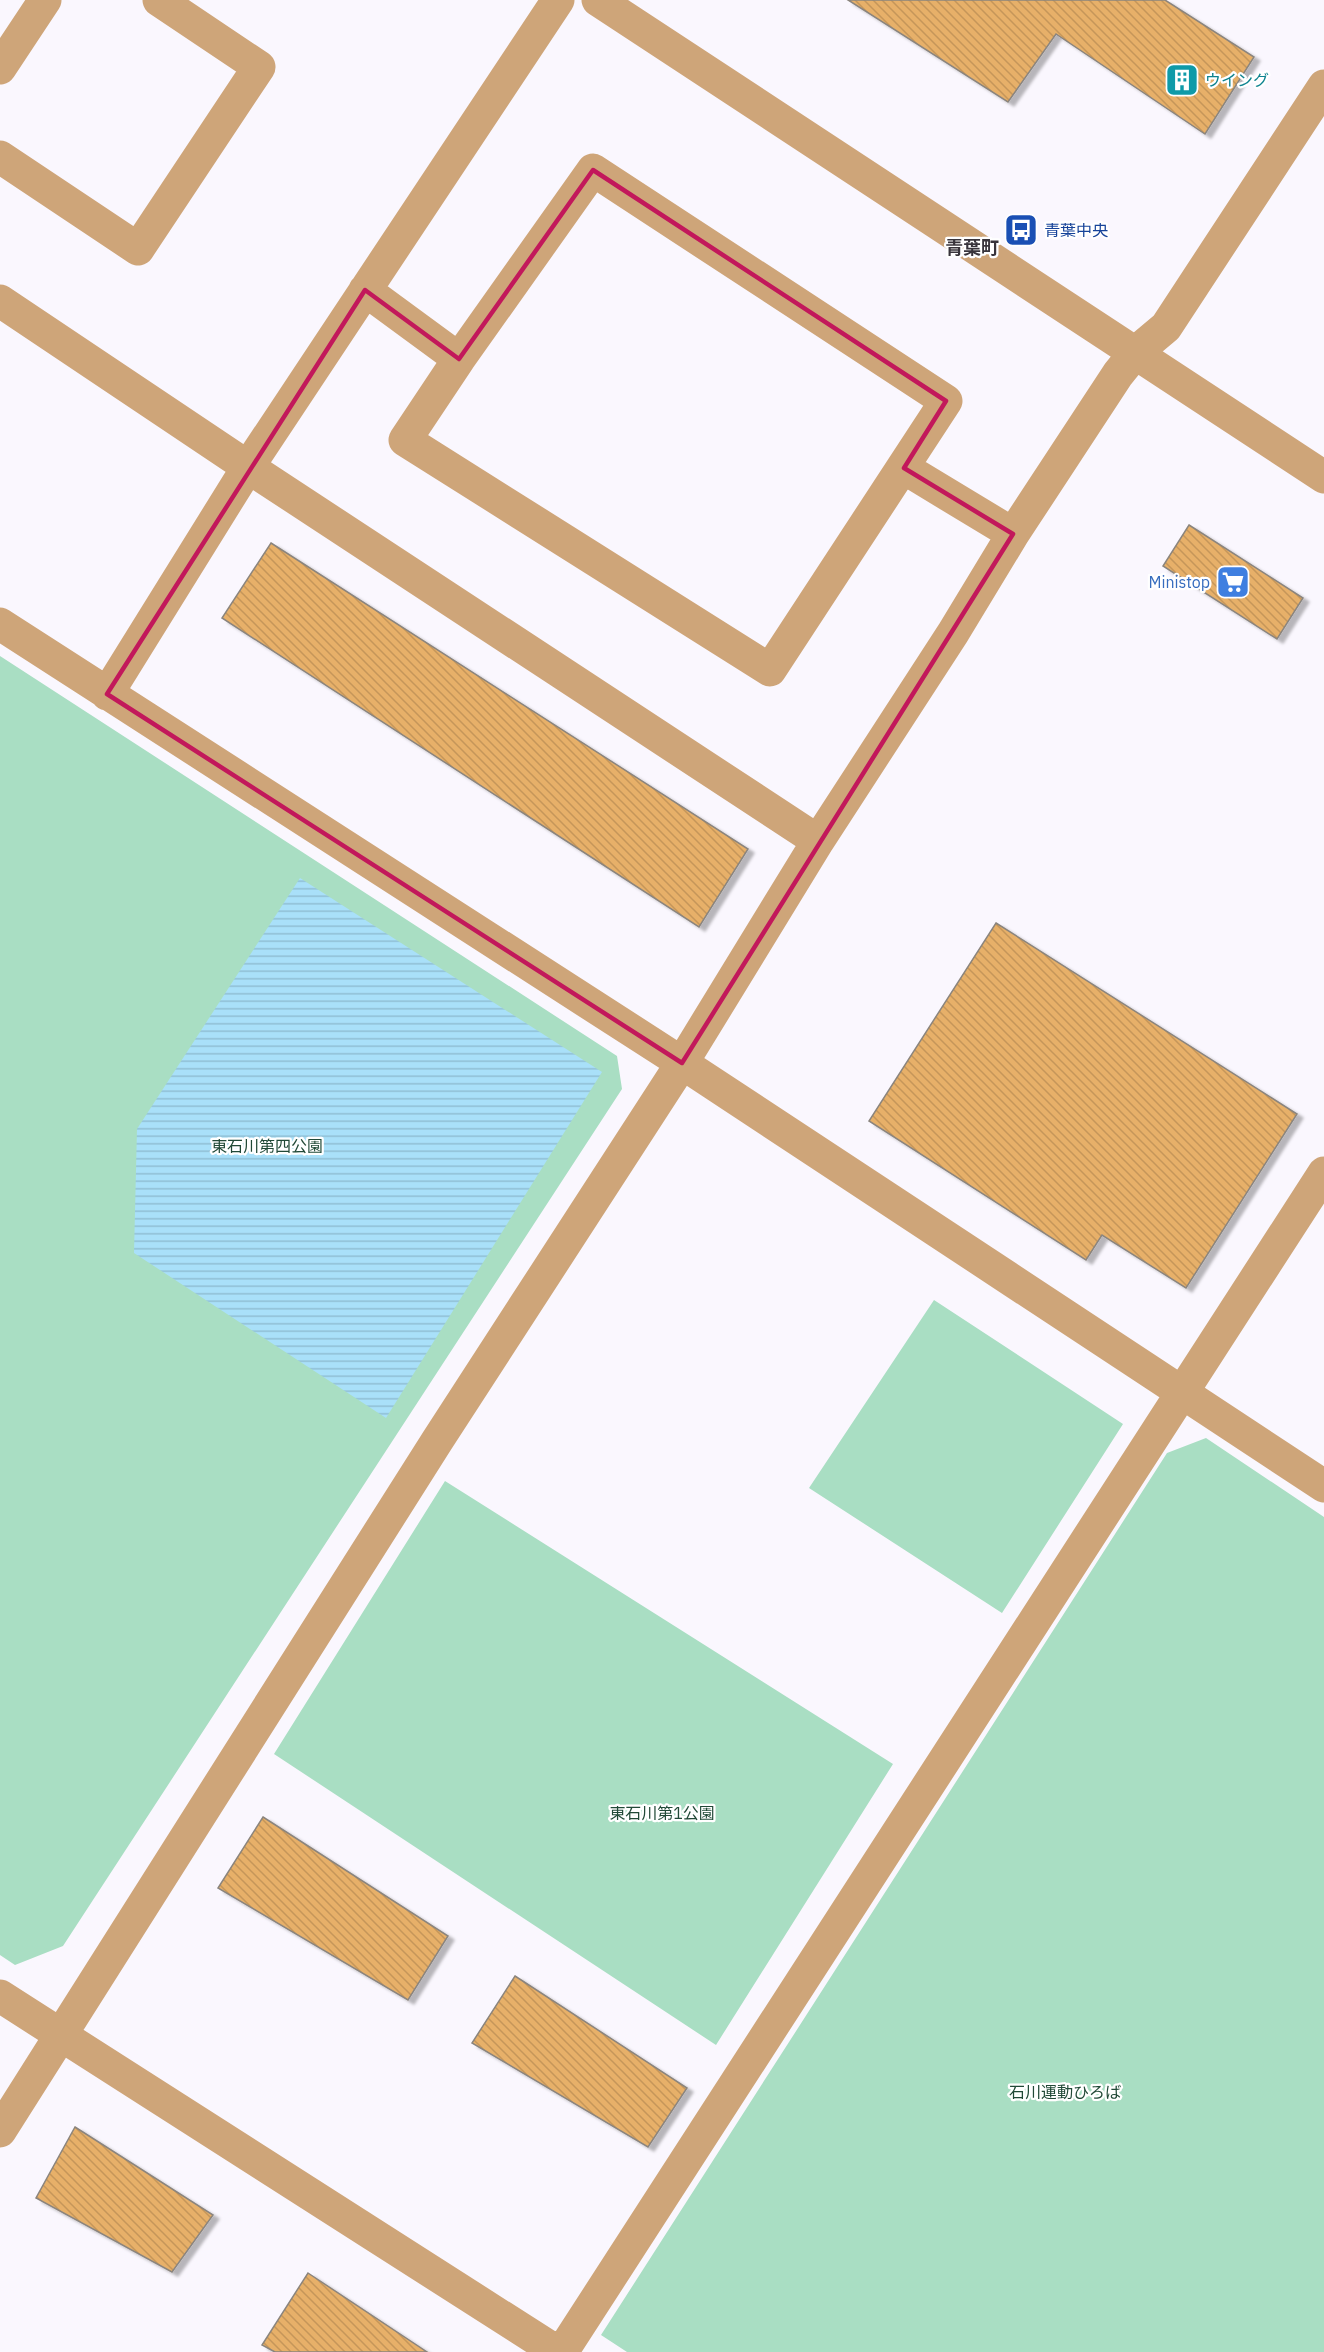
<svg xmlns="http://www.w3.org/2000/svg" width="1324" height="2352" font-family="'IBM Plex Sans','Noto Sans JP',sans-serif">
<defs>
<pattern id="water-rules" width="6" height="5" patternUnits="userSpaceOnUse" patternTransform="scale(1.5)"><rect width="6" height="5" fill="#a9e0f9"/><path d="M0 2.5h6" fill="none" stroke="#90bfd4"/></pattern>
<pattern id="building-back-hatch" width="6" height="6" patternUnits="userSpaceOnUse" patternTransform="scale(1.5)"><rect width="6" height="6" fill="#e7b069"/><path d="M-1 5l2 2M0 0l6 6M5-1l2 2" fill="none" stroke="#c5965a"/></pattern>
<filter id="shadow"><feDropShadow dx="6" dy="4" stdDeviation="1.5" flood-color="#0004"/></filter>
</defs>
<rect width="100%" height="100%" fill="#faf7fe"/>
<path fill="#a9dec3" d="M0,656L617,1056L622,1089L63,1946L15,1965L0,1955Z
M934,1300L1123,1424L1002,1613L809,1488Z
M1206,1438L1324,1517V2352H627L601,2335L1167,1453Z
M445,1481L893,1764L716,2045L274,1754Z"/>
<path fill="url(#water-rules)" d="M300,878L602,1072L386,1418L134,1253L137,1129Z"/>
<path fill="url(#building-back-hatch)" stroke="#8b857e" stroke-width="1.5" filter="url(#shadow)" d="M848,0H1165L1254,57L1205,134L1056,34L1008,102Z
M1189,525L1303,598L1277,639L1163,566Z
M271,543L748,849L699,927L222,618Z
M996,923L1297,1114L1186,1288L1102,1235L1086,1260L869,1121Z
M263,1817L448,1936L408,2000L218,1888Z
M515,1976L687,2088L648,2147L472,2043Z
M75,2127L213,2215L172,2272L36,2198Z
M308,2273L427,2352H275L262,2345Z"/>
<g fill="none" stroke-linecap="round" stroke-linejoin="round">
<path stroke="#cea579" stroke-width="33" d="M598,0L1324,477
M0,68L45,0
M0,157L138,249L259,67L159,0
M593,170L946,401L770,670L405,440L459,359Z
M365,290L459,359
M0,301L248,467L818,841
M904,468L1013,534
M0,624L682,1063L1324,1486
M107,694L248,467L558,0
M0,1996L557,2352
M0,2131L437,1441L682,1063L818,841L953,633L1013,534L1118,374L1135,353L1166,327L1324,86
M562,2352L1324,1173"/>
</g>
<path fill="none" stroke="#c2185b" stroke-width="4.5" stroke-linejoin="round" d="M593,170L946,401L904,468L1013,534L682,1063L107,694L365,290L459,359Z"/>
<defs>
<g id="building-square" transform="scale(1.725)"><rect x="-9" y="-9" width="18" height="18" rx="4" fill="#0f9aa8" stroke="#fff"/><path d="M-4-6H4V6H1V3H-1V6H-4ZM-2.5-4.3h1.7v1.8h-1.7ZM.8-4.3h1.7v1.8H.8ZM-2.5-1h1.7V.8h-1.7ZM.8-1h1.7V.8H.8Z" fill="#fff"/></g>
<g id="bus-square" transform="scale(1.725)"><rect x="-9" y="-9" width="18" height="18" rx="4" fill="#1a4fb4" stroke="#fff"/><path d="M-5-6H5V4H4V6H2V4H-2V6H-4V4H-5ZM-3.5-4V0h7V-4ZM-3.5 1.2v1.5H-2V1.2ZM2 1.2v1.5H3.5V1.2Z" fill="#fff"/></g>
<g id="supermarket-square" transform="scale(1.725)"><rect x="-9" y="-9" width="18" height="18" rx="4" fill="#3f7fe0" stroke="#fff"/><path d="M-6-5.5h2.5l.6 2H6L4.5 2H-2.5L-4.4-4H-6ZM-1.5 3.2a1.3 1.3 0 1 0 .1 0ZM3 3.2a1.3 1.3 0 1 0 .1 0Z" fill="#fff"/></g>
</defs>
<g fill-rule="evenodd">
<use href="#building-square" x="1182" y="80"/>
<use href="#bus-square" x="1021" y="230"/>
<use href="#supermarket-square" x="1233" y="582"/>
</g>
<g text-anchor="middle" dominant-baseline="central" stroke-width="4.5" stroke-linejoin="round" paint-order="stroke">
<g font-size="16" fill="#0d838f" stroke="#fff" text-anchor="start">
<text x="1205" y="80">ウイング</text>
</g>
<g font-size="16" fill="#164399" stroke="#fff" text-anchor="start">
<text x="1044" y="230">青葉中央</text>
</g>
<g font-size="16" fill="#366cbe" stroke="#fff" text-anchor="end">
<text x="1210" y="582">Ministop</text>
</g>
<g font-size="16" fill="#214937" stroke="#fff">
<text x="267" y="1146">東石川第四公園</text>
<text x="662" y="1813">東石川第1公園</text>
<text x="1065" y="2092">石川運動ひろば</text>
</g>
<g font-size="18" font-weight="bold" fill="#38343b" stroke="#fff">
<text x="972" y="247">青葉町</text>
</g>
</g>
</svg>
